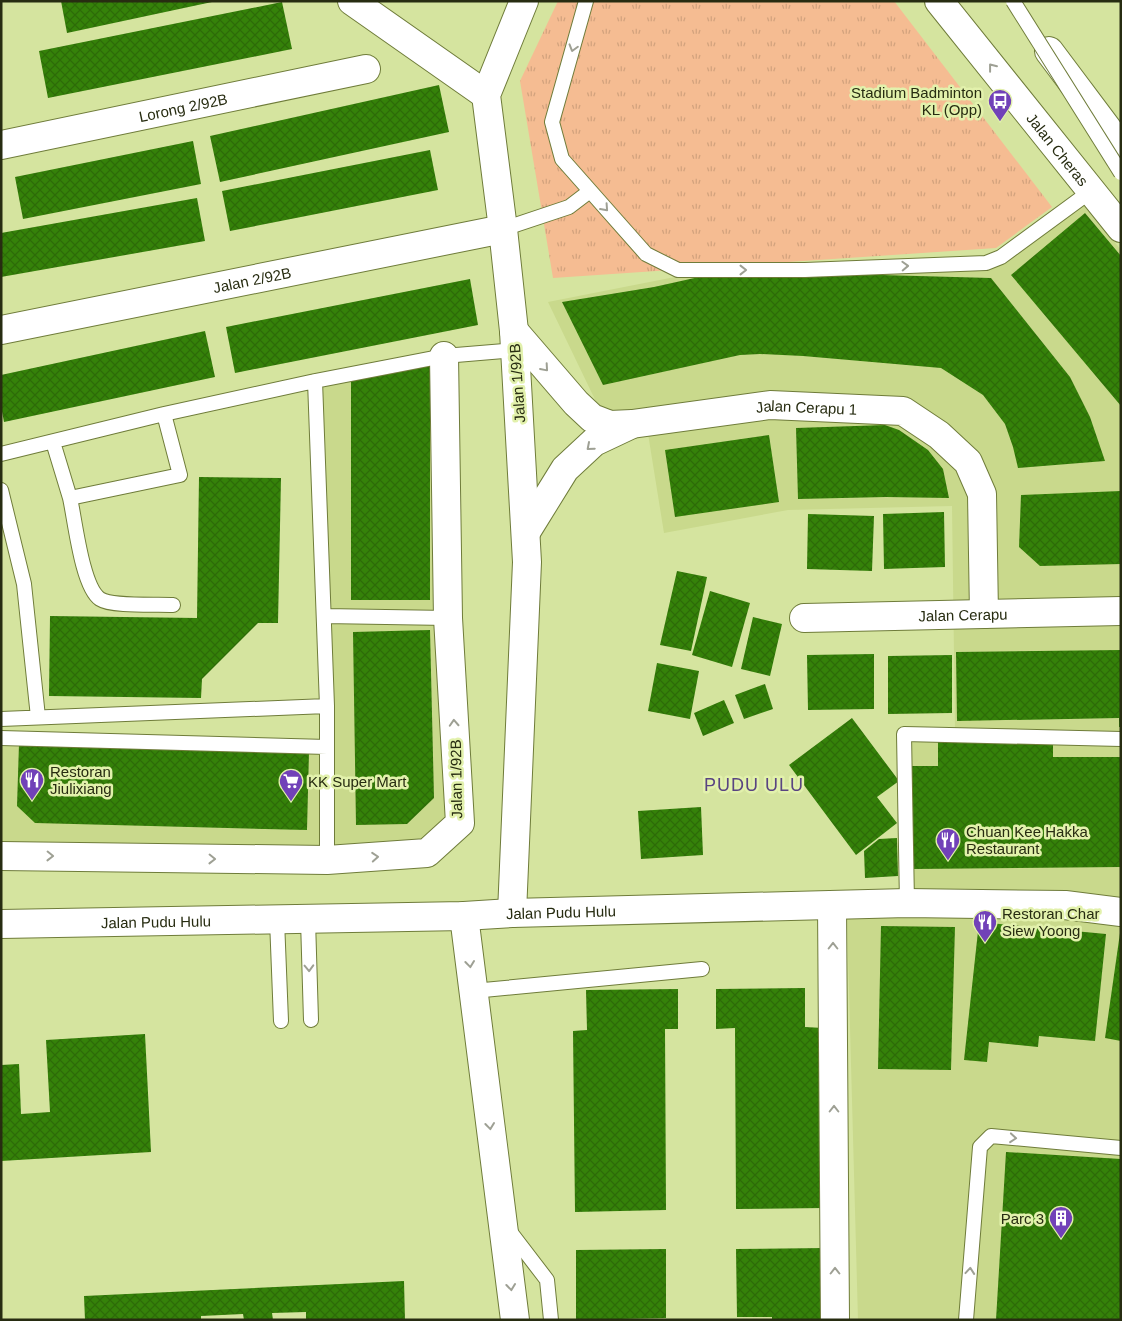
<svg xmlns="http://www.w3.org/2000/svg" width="1122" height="1321" font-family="Arial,sans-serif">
<defs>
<pattern id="grass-tufts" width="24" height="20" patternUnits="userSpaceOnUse" patternTransform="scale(1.25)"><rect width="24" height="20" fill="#f5bc92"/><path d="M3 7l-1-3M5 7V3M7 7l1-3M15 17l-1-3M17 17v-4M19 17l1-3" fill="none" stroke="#d2a27d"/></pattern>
<pattern id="building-cross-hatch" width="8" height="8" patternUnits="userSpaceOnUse" patternTransform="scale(1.25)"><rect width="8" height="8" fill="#358209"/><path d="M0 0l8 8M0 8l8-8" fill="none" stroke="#2d6b08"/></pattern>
</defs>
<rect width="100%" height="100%" fill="#d5e49f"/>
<path fill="#c9d98c" d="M1084,204L1121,250V901L912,894L909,729H955L952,506L788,510L664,533L645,415L601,412L548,302L680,276L984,270L1006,262Z
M437,364L451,818L422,846L1,849V744L333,753L321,386Z
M960,913L1121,921V1320H858L847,917Z"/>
<path fill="url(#grass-tufts)" d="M558,1H894L1052,207L996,248L553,278L520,81Z"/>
<path fill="url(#building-cross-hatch)" d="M61,1H212V2L67,33Z
M282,2L292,49L48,98L39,51Z
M439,85L449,132L220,182L210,136Z
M193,141L201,184L23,219L15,177Z
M430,150L438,190L230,231L222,191Z
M197,198L205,241L1,277V233Z
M1085,213L1121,256V406L1011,275Z
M808,273L991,278L1070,377L1090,417L1105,461L1018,468L1013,447L1005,424L983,395L941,368L803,356L760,354L740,355L603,385L562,302L654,287L699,277Z
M470,279L478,325L235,373L226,327Z
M205,331L215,377L4,422L1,406V375Z
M430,365V600H351V380Z
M885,425L899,430L928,450L943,469L949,498L886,497L798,499L796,428Z
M769,435L779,502L675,517L665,450Z
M199,477L281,478L278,623H258L202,679L201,698L49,696L50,616L197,618Z
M1121,491V564L1040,566L1019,547L1021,495Z
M944,512L945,567L884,569L883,514Z
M808,514L874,516L872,571L807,569Z
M677,571L707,577L691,651L660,645Z
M710,591L750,603L732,667L692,655Z
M753,617L782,624L770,676L741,669Z
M430,630L434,798L407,824L356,825L353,632Z
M1121,650V727H1119V718L957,721L956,652Z
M874,654V709L808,710L807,655Z
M952,655V713L888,714V656Z
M657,663L699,671L690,719L648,711Z
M765,684L773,709L744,719L735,695Z
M724,700L734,723L703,736L694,713Z
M852,718L899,781L877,797L897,823L856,855L789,765Z
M1053,740V757H1121V867L913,869L912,766H938V741Z
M19,744L309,752L307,830L35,823L17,806Z
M701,807L703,855L641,859L638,811Z
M897,838L898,876L865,878L864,851L879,839Z
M979,922L1106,934L1095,1041L1039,1036L1038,1047L989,1042L987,1062L964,1060Z
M881,926L955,927L951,1070L878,1069Z
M1120,933H1121V1041L1105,1038Z
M805,988V1027L823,1028L825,1208L736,1209L735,1028L716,1029V989Z
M678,989V1029H665L666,1210L575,1212L573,1031L587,1030L586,990Z
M145,1034L151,1152L1,1161V1065L19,1064L21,1114L50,1112L46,1040Z
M1006,1152L1121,1159V1320H996Z
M826,1248V1320H772V1317H737L736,1249Z
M666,1249V1318L576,1320V1250Z
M404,1281L405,1320H306V1312L272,1313L273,1320H244L243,1314L201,1316V1320H85L84,1296Z"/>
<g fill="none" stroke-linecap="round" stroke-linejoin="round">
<g stroke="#6f7c3a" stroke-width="16">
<path id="service" d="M586,1L552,122L562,159L646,254L678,270H805L986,263L1001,257L1091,191
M503,229L569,207L590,191
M315,381L327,706V860
M53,442L70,498L180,475L164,414
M1,454L164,414L315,381L444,356L515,350
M1,490L24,584L38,717
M70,498C75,520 82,587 100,599C112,607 157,604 173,605
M324,616L448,618
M1,719L327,706
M1,738L327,747
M907,903L904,734L1121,739
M277,920L281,1021
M308,920L311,1020
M473,991L702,969
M508,1229L547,1280L551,1320
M966,1320L980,1147L991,1136L1121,1148"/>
</g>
<g stroke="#6f7c3a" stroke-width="30">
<g id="minor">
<path d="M352,1L486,95"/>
<path id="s1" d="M1,145L366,69"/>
<path id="s2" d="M1,330L503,229"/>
<path id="s3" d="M514,331L576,403L592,418L610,425L632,424L770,405L903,411L939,435L968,462L982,494L984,614"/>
<path d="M526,532L565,469L594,442L630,425"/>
<path id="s4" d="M804,618L1121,611"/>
<path d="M1,856L327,860L427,853L460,823L448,618L444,356"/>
<path d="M832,905L835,1320"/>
<path d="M512,913L527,562L514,331L503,229L486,95L524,1"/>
<path d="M464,916L515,1320"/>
<path id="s5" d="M1,924L464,916L512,913L907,903L1065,905L1121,912"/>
</g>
</g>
<g stroke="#6f7c3a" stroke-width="30">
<g id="secondary">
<path id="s6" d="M939,1L1121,228"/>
<path d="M1049,51L1121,147"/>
</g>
</g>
<use href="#service" stroke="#fff" stroke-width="14"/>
<use href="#minor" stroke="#fff" stroke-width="28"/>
<use href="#secondary" stroke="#fff" stroke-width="28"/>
<g stroke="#6f7c3a" stroke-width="16" stroke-linecap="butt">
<path id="service-bridge" d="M1013,1L1121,173"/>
</g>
<use href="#service-bridge" stroke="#fff" stroke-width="14"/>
</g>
<defs><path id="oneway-chevron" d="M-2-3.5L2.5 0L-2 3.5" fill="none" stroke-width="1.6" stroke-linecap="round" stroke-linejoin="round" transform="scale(1.25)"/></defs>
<g stroke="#9ea094">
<use href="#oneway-chevron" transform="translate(573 48) rotate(106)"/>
<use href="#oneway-chevron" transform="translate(992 67) rotate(-128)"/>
<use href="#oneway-chevron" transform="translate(605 208) rotate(48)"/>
<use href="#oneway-chevron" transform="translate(905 266) rotate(-2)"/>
<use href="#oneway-chevron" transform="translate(743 270)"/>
<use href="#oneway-chevron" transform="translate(545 368) rotate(49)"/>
<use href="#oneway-chevron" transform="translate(590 447) rotate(139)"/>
<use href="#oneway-chevron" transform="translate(454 723) rotate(-93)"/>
<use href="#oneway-chevron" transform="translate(50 856) rotate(1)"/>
<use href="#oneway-chevron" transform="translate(375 857) rotate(-4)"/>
<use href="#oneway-chevron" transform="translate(212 859) rotate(1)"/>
<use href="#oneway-chevron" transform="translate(833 946) rotate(-90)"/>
<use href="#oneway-chevron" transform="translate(470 964) rotate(83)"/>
<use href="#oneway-chevron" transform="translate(309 968) rotate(88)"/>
<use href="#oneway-chevron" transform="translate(834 1109) rotate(-90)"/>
<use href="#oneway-chevron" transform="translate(490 1126) rotate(83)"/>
<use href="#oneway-chevron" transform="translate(1013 1138) rotate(5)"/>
<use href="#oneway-chevron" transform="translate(835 1271) rotate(-90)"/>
<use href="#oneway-chevron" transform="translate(970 1271) rotate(-85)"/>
<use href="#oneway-chevron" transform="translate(511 1287) rotate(83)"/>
</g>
<defs>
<g id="bus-pin" transform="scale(1.25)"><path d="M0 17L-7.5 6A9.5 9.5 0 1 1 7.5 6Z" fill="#7141b8" stroke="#e2f1ac"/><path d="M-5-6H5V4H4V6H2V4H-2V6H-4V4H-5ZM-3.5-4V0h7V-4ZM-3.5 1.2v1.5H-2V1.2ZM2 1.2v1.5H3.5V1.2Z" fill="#fff"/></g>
<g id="restaurant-pin" transform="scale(1.25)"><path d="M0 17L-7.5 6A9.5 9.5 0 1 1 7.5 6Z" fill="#7141b8" stroke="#e2f1ac"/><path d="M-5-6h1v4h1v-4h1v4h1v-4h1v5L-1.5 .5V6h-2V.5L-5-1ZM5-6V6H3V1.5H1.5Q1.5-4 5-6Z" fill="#fff"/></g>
<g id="supermarket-pin" transform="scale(1.25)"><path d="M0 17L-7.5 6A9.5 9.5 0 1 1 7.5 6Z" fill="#7141b8" stroke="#e2f1ac"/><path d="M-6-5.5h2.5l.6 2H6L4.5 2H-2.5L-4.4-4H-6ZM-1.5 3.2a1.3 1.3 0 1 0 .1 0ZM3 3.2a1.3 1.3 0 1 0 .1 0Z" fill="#fff"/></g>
<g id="building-pin" transform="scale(1.25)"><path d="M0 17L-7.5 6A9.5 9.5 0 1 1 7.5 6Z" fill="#7141b8" stroke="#e2f1ac"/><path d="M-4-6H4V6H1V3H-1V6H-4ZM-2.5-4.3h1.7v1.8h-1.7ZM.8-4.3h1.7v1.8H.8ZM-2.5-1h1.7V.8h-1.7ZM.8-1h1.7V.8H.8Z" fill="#fff"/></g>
</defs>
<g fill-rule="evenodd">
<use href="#bus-pin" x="1000" y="101"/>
<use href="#restaurant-pin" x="32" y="780"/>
<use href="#supermarket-pin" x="291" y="781"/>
<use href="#restaurant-pin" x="948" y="840"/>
<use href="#restaurant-pin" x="985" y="922"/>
<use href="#building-pin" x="1061" y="1218"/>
</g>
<g text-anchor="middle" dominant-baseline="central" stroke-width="5" stroke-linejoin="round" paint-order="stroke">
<g font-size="15" fill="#272c11" stroke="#e2f1ac" text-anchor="start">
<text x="982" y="92" text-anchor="end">Stadium Badminton<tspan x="982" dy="17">KL (Opp)</tspan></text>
<text x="50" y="771">Restoran<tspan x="50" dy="17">Jiulixiang</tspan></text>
<text x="308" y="781">KK Super Mart</text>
<text x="966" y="831">Chuan Kee Hakka<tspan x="966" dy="17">Restaurant</tspan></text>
<text x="1002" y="913">Restoran Char<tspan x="1002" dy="17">Siew Yoong</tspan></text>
<text x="1044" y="1218" text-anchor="end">Parc 3</text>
</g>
<g font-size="15" fill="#272c11" stroke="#e2f1ac">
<text stroke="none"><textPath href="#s1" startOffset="186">Lorong 2/92B</textPath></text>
<text stroke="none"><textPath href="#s6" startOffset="190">Jalan Cheras</textPath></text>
<text stroke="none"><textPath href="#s2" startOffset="256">Jalan 2/92B</textPath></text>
<text transform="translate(517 383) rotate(-94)">Jalan 1/92B</text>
<text stroke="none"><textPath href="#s3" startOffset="334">Jalan Cerapu 1</textPath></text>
<text stroke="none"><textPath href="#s4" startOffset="159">Jalan Cerapu</textPath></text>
<text transform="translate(456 779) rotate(-91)">Jalan 1/92B</text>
<text stroke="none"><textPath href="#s5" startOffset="560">Jalan Pudu Hulu</textPath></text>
<text stroke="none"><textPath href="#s5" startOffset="155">Jalan Pudu Hulu</textPath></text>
</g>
<g font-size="18" letter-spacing="1" fill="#594481" stroke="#e2f1ac">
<text x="754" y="785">PUDU ULU</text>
</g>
</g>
<rect width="1122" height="1321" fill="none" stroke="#272c11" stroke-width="5"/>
</svg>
